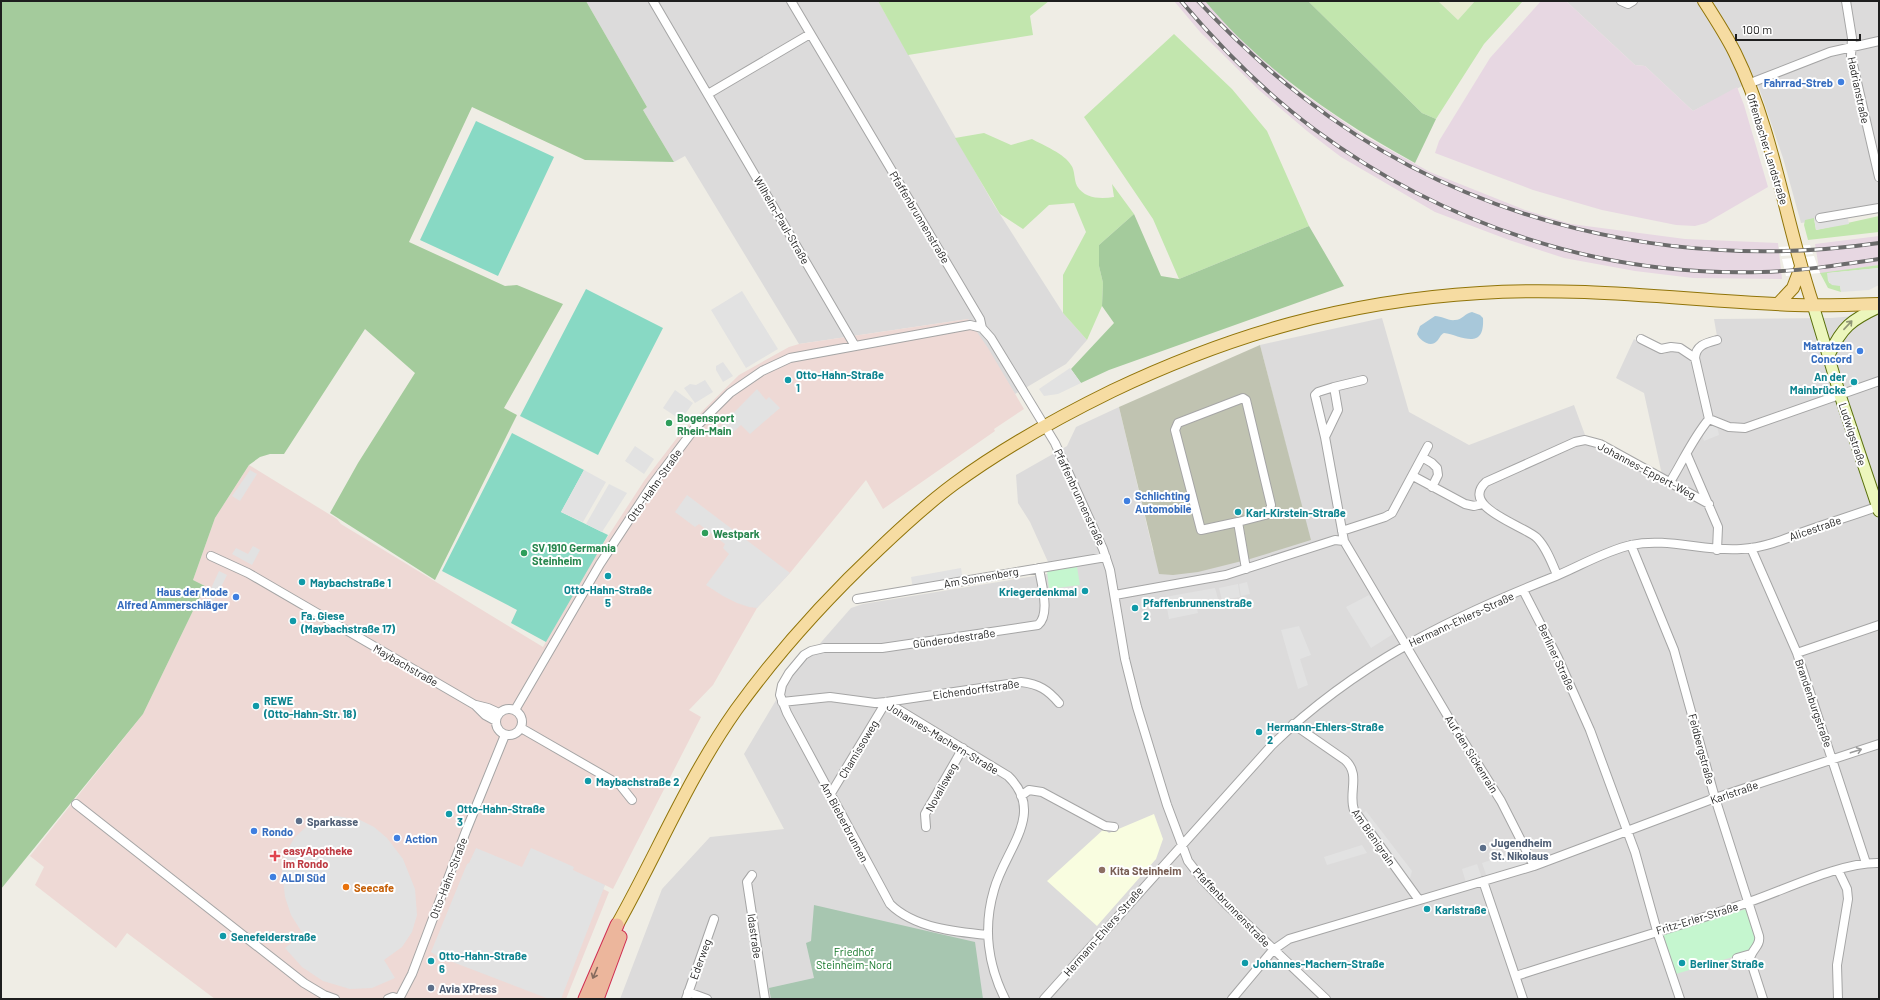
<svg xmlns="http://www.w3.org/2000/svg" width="1880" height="1000" font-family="Barlow,sans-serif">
<rect width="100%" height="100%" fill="#efede5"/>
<path fill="#dcdbdb" d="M586,1H878L994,205L1063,313L1087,340L1066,364L1015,394L968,319L799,344L685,156L674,162L643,110L647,107Z
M1566,1H1879V211L1801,223L1783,158L1756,79L1693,111L1645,66L1635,65Z
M1879,314V999H620L662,889L710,837L784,829L744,754L788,680L851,608L863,604L1053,573L1030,522L1018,503L1016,475L1067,446L1076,427L1119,407L1153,551L1310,540L1260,345L1382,318L1409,412L1469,445L1574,405L1588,443L1664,484L1644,393L1616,378L1634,339L1664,354L1674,351L1690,357L1702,348L1718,342L1714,319L1831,318Z"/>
<path fill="#eed9d5" d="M968,319L988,348L1024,409L994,429L995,431L883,509L866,480L790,573L757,608L713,685L689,710L701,717L613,889L605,885L603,889L609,892L566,999H215L127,933L116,948L35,885L44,867L30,856L143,714L205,586L193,580L215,518L249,465L337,519L341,524L543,647L586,570L644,481L683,430L739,375L789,347L799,344Z"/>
<path fill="#e7d7e2" d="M1174,1H1205L1257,55L1298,90L1363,135L1430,172L1525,210L1571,224L1685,239L1778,243L1782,279L1693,278L1635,271L1564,258L1509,240L1435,212L1341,157L1307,131L1259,90L1201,33Z
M1541,1H1566L1635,65L1645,66L1693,111L1737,87L1744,105L1768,187L1706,223L1695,226L1676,225L1602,210L1533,190L1435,153L1439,141L1490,58Z
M1879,236V265L1820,274L1815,244Z"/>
<path fill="#f9fde0" d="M1154,814L1163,839L1156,859L1097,926L1047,881L1104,829L1109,833Z"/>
<path fill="#c0c3b1" d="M1260,345L1311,540L1250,559L1198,572L1173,575L1159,574L1119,407Z"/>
<path fill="#e7ecd1" d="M1438,1H1475L1458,20Z"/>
<path fill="#c2e6ae" d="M878,1H1049L1030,16L1033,35L908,55Z
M1308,1H1438L1458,20L1475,1H1523L1484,44L1436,119L1422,113Z
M1174,34L1232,89L1267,131L1309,226L1179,279L1153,219L1084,117Z
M984,133L1011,145L1032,139C1043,145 1065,154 1071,165C1075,170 1074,180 1077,186C1085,199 1101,199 1114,197L1112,184L1134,214L1099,245V266L1103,283L1102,306L1087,340L1063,313V275L1086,232L1074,203L1049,205L1023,229L1000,214L955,138Z
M1879,216V232L1808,240L1804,225L1805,220L1814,218L1816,230Z
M1879,265V268L1828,273L1829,283L1840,285L1841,292L1828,288L1820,273Z"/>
<path fill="#a4cb9c" d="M1,1H586L647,107L643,110L674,162L585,160L472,107L409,242L505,286L517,285L563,304L504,408L517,415L435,580L330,513L358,463L415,373L365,329L284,454H270L260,457L249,465L215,518L193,580L205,586L143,714L1,889Z
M1205,1H1308L1422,113L1436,119L1415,163C1337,120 1263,70 1205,1Z
M1134,214L1161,276L1179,279L1309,226L1344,286L1109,370L1081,383L1071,369L1114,323L1102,306L1103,283L1099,266V245Z"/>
<path fill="#a7c6b0" d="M814,905L975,942L983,999H771L769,988L814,978L806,943L811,941Z"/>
<path fill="#c5f6cf" d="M1077,567L1080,585L1049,589L1047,570Z
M1746,909L1756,941L1746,953L1676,974L1663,934Z"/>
<path fill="#88d9c4" d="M476,121L554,157L498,276L420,240Z
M586,289L663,328L598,455L520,416Z
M512,433L584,470L561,512L608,535L546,642L511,623L517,610L442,571Z"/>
<path fill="#e2e2e2" d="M1847,213L1849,224L1816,230L1814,218Z
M1879,268V285L1869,290L1841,292L1840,286L1832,285L1828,281L1827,273Z
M742,291L778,349L746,368L711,310Z
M723,362L733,376L723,382L716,370V366Z
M1070,368L1081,383L1058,394L1044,396L1039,389Z
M705,380L713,392L695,403L684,388L690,384L696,385Z
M757,389L766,400L769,397L780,408L750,434L741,425L730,435L719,437L715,432Z
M675,390L693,403L681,420L663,408Z
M1709,419L1716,422L1719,435L1704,441L1700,430Z
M635,446L654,459L644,474L625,461Z
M250,470L257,474L240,501L232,496Z
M584,470L606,482L583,522L561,512Z
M609,484L627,493L602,532L586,524Z
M687,495L790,573L757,608L749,607L737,603L723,596L706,585L729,554L723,548L725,544L699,524L695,527L675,512Z
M253,546L260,550L252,565L232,554L236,548L248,554Z
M961,568L963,581L913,589L911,577Z
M219,571L227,575L214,601L207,597Z
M1247,582L1250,594L1241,596L1239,584Z
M1238,584L1240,597L1222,600L1219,588Z
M1215,588L1218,599L1196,604L1198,613L1169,619L1165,597Z
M1369,595L1393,634L1371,648L1346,607Z
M1299,626L1311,655L1300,659L1308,685L1298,689L1281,630Z
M1366,811L1412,871L1408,885L1358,817Z
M336,816L360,820L374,827L387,838L403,859L415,889L417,915L412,932L402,947L384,960L395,978L372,988L350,989L323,981L302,967L285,948L303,934L291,915L285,897L282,870L286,853L294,838L306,827L321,819Z
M1362,845L1367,853L1327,865L1324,857Z
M476,848L522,867L531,848L574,867L573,870L605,885L561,999H549L437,956L431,952L467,864L469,863Z
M1521,850L1528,868L1488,880L1482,863Z
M1477,864L1483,881L1467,886L1462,869Z"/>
<path fill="#a8c8da" d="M1472,312L1480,315L1483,318C1485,352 1460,335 1444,333C1440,335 1440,338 1437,341C1431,348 1420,341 1417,334L1420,326L1435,316C1442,316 1448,321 1455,320C1462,320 1465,313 1472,312Z"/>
<path fill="#fff" d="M1810,245L1813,254L1781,256L1779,247Z
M1814,256L1820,273L1786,276L1782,259Z"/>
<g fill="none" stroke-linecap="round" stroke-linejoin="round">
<g stroke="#a5a5a5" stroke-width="10">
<path id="minor" d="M653,1L855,346
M791,1L980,319L982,328L991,338L1055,443L1103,549L1110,570L1125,659L1137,707L1167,805L1188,861L1202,879L1226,904L1326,999
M1621,1L1628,4L1633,1
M1846,1L1852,38L1851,56L1879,177
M1748,84L1830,52L1879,41
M708,94L810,34
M1820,218L1879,208
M1641,339L1661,349L1671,347L1680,348L1695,358
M1334,387L1363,380
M1709,419L1729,427L1745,428L1879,381
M1325,437L1315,395L1318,392L1334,387L1338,410L1325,437L1344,541
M1687,455L1718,527L1717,550
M1422,457L1432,463L1437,468L1438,475L1432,487
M1413,476L1465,504L1474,506L1482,504
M1670,482C1683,461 1693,438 1709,419L1695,358C1696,345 1706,343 1717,340
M1238,522L1269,514L1271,505L1246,400L1243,398L1178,423L1175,430L1201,530L1238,522L1246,569
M1342,531L1385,517L1392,513L1428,446
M1631,545L1674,650L1715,798L1759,936C1761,946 1751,950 1750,959L1763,999
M1751,548L1797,653L1866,863
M211,556L248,573L475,705L485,715L496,721
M1557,575C1552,563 1546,547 1537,538C1523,525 1459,507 1486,482L1575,442L1585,440L1600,444L1709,504
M1523,590L1558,658L1590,730L1635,852L1657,931L1680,999
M1115,595L1226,575L1335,540L1344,541L1450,720L1501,801L1534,866
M857,599L1106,557
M1797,653L1879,625
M782,702L830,697L875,703L886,702L1021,682C1039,684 1048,690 1059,703
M886,702L1008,776C1047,813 1004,851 994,890C983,927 988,965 1005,999
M476,705L488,708L499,713
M496 722a13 13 0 1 1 26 0a13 13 0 1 1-26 0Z
M515,710L600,564L652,485L695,428L730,393L762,371L790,358L970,325L982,328
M1293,724L1345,760C1361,774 1348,793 1354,810L1419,900
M521,728L620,785L632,800
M830,795L886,702
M1021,796L1029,790L1042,792L1105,826L1114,827
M76,804L304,983L324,995L335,999
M926,827L925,814L963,748
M752,875L747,882L765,999
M1483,881L1523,999
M988,935C956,932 914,928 890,904L787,713L780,695L782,685L789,673L804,655L811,651L824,648H882L1038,625C1051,614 1041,583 1039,568
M1737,958L1751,954
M1516,976C1593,951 1672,929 1749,902C1787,889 1841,862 1879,863
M688,992L707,999
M388,999L393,997L399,999
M399,999L412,974L466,831L505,735
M686,999L714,919
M1044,999L1272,745C1356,664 1449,618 1556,576C1580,566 1605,551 1631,545C1667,537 1705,552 1741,549C1763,548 1783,540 1803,532C1828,523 1854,515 1879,506
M1232,999L1273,950L1289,939L1534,866L1715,798L1879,744
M1838,999L1837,965L1848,899L1847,889L1838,870"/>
</g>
<g stroke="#586f0b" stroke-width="13">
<path id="secondary" d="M1813,305L1840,395L1879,511
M1829,355C1842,327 1851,320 1879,307"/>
</g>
<g stroke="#907409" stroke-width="14">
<path id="primary" d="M1704,1C1715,18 1726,35 1735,53C1774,132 1785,222 1813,305
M1778,304L1793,288L1801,267
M617,925C657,854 688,778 736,710C778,652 826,599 878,550C902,527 927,504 954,484C1003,448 1057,418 1112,391C1232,334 1347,301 1480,293C1585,286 1690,301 1795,305C1823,306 1851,305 1879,304"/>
</g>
<g stroke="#d02f52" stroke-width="15">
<path id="trunk" d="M585,999L617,925
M597,999L620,937"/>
</g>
<use href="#minor" stroke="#fff" stroke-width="8"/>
<use href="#secondary" stroke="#ecf6bc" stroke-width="11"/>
<use href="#primary" stroke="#f6dca2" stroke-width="12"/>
<use href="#trunk" stroke="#ecb69c" stroke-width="13"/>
<g stroke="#6c6c6c" stroke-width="4">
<path id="rail" d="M1181,1C1221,48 1264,92 1314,129C1443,225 1601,277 1762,272C1801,271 1840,265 1879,259
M1198,1C1231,36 1266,69 1304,98C1466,224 1678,272 1879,243"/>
</g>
<use href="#rail" stroke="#fff" stroke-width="2.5" stroke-dasharray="8" stroke-linecap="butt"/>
</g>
<defs><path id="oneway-shaft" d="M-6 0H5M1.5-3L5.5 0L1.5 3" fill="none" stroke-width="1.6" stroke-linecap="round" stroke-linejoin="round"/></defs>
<use stroke="#8f9575" href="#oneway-shaft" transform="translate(1848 325) rotate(-47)"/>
<use stroke="#9a9a9a" href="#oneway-shaft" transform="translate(1856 751) rotate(-18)"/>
<use stroke="#856a5d" href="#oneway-shaft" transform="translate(595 973) rotate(113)"/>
<g fill="#3f7fe0" stroke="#fff" stroke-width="1.5">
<circle cx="1841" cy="82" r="4"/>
<circle cx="1860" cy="351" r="4"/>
<circle cx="1127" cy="501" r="4"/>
<circle cx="236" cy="597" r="4"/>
<circle cx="254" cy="831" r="4"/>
<circle cx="397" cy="838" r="4"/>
<circle cx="273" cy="877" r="4"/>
</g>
<g fill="#0f9aa8" stroke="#fff" stroke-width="1.5">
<circle cx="788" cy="380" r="4"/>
<circle cx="1854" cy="382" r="4"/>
<circle cx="1238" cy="512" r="4"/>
<circle cx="608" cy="576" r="4"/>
<circle cx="302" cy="582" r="4"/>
<circle cx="1085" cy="591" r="4"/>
<circle cx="1135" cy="608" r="4"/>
<circle cx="293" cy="621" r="4"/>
<circle cx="256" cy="706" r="4"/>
<circle cx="1259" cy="732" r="4"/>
<circle cx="588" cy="781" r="4"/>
<circle cx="449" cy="814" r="4"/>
<circle cx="1427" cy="909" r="4"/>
<circle cx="223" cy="936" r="4"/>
<circle cx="431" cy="961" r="4"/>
<circle cx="1245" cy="963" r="4"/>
<circle cx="1682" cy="963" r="4"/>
</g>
<g fill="#2e9e5b" stroke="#fff" stroke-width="1.5">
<circle cx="669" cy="423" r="4"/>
<circle cx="705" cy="533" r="4"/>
<circle cx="524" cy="553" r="4"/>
</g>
<g fill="#5c6f8a" stroke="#fff" stroke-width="1.5">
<circle cx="299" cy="821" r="4"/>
<circle cx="1483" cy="848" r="4"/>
<circle cx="431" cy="988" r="4"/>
</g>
<path fill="#e0444e" stroke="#fff" stroke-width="1.5" d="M273 850h4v4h4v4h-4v4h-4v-4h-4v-4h4z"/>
<circle fill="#8d6e63" stroke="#fff" stroke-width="1.5" cx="1102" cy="870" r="4"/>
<circle fill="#e8710a" stroke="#fff" stroke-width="1.5" cx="346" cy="887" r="4"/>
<g text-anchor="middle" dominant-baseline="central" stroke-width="4" stroke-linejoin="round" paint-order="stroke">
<g font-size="11" font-weight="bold" fill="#366cbe" stroke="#fff" text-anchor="start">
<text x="1833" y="82" text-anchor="end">Fahrrad-Streb</text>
<text x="1852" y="345" text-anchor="end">Matratzen<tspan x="1852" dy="13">Concord</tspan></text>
<text x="1135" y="495">Schlichting<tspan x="1135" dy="13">Automobile</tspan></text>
<text x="228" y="591" text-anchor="end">Haus der Mode<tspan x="228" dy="13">Alfred Ammerschläger</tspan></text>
<text x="262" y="831">Rondo</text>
<text x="405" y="838">Action</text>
<text x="281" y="877">ALDI Süd</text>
</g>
<g font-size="11" fill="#1e1e1e" stroke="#fff">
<text transform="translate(1859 90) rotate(78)">Hadrianstraße</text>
<text transform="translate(1768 149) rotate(73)">Offenbacher Landstraße</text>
<text transform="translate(920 217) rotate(59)">Pfaffenbrunnenstraße</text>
<text transform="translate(782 220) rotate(60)">Wilhelm-Paul-Straße</text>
<text transform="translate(1853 434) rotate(72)">Ludwigstraße</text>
<text transform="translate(1647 470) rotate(28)">Johannes-Eppert-Weg</text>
<text transform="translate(654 485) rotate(-55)">Otto-Hahn-Straße</text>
<text transform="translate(1080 497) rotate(65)">Pfaffenbrunnenstraße</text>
<text transform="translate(1815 528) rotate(-19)">Alicestraße</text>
<text transform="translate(981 577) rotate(-10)">Am Sonnenberg</text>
<text transform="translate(1461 619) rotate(-25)">Hermann-Ehlers-Straße</text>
<text transform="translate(954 638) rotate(-8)">Günderodestraße</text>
<text transform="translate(1557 657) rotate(65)">Berliner Straße</text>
<text transform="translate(406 665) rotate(30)">Maybachstraße</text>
<text transform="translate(976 689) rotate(-8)">Eichendorffstraße</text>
<text transform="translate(1814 703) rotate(71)">Brandenburgstraße</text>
<text transform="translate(943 738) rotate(31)">Johannes-Machern-Straße</text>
<text transform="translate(858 749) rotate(-59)">Chamissoweg</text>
<text transform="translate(1702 749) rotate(75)">Feldbergstraße</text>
<text transform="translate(1472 754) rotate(58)">Auf den Sickenrain</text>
<text transform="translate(941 787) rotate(-61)">Novalisweg</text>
<text transform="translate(1734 792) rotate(-19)">Karlstraße</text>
<text transform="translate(845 822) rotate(62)">Am Bieberbrunnen</text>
<text transform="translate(1374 837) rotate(55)">Am Bienigrain</text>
<text transform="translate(448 878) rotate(-69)">Otto-Hahn-Straße</text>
<text transform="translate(1232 907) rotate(46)">Pfaffenbrunnenstraße</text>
<text transform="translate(1697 918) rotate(-17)">Fritz-Erler-Straße</text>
<text transform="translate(1103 931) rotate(-49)">Hermann-Ehlers-Straße</text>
<text transform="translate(755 936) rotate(82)">Idastraße</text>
<text transform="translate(700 959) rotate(-70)">Ederweg</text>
</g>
<g font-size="11" font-weight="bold" fill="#0d838f" stroke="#fff" text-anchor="start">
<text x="796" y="374">Otto-Hahn-Straße<tspan x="796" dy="13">1</tspan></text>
<text x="1846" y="376" text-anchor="end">An der<tspan x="1846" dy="13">Mainbrücke</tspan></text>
<text x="1246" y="512">Karl-Kirstein-Straße</text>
<text x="310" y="582">Maybachstraße 1</text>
<text x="608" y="589" text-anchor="middle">Otto-Hahn-Straße<tspan x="608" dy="13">5</tspan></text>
<text x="1077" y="591" text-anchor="end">Kriegerdenkmal</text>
<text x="1143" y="602">Pfaffenbrunnenstraße<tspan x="1143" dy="13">2</tspan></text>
<text x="301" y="615">Fa. Giese<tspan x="301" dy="13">(Maybachstraße 17)</tspan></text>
<text x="264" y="700">REWE<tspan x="264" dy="13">(Otto-Hahn-Str. 18)</tspan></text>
<text x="1267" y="726">Hermann-Ehlers-Straße<tspan x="1267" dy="13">2</tspan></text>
<text x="596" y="781">Maybachstraße 2</text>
<text x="457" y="808">Otto-Hahn-Straße<tspan x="457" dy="13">3</tspan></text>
<text x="1435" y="909">Karlstraße</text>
<text x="231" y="936">Senefelderstraße</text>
<text x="439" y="955">Otto-Hahn-Straße<tspan x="439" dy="13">6</tspan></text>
<text x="1253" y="963">Johannes-Machern-Straße</text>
<text x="1690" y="963">Berliner Straße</text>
</g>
<g font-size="11" font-weight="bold" fill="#27864d" stroke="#fff" text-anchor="start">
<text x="677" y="417">Bogensport<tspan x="677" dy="13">Rhein-Main</tspan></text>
<text x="713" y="533">Westpark</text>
<text x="532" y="547">SV 1910 Germania<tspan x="532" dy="13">Steinheim</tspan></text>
</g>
<g font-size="11" font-weight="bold" fill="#4e5e75" stroke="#fff" text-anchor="start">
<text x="307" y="821">Sparkasse</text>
<text x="1491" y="842">Jugendheim<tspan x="1491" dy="13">St. Nikolaus</tspan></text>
<text x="439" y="988">Avia XPress</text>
</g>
<g font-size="11" font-weight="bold" fill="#be3a42" stroke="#fff" text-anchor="start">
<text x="283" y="850">easyApotheke<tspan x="283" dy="13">im Rondo</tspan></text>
</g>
<g font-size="11" font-weight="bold" fill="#785e54" stroke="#fff" text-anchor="start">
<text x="1110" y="870">Kita Steinheim</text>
</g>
<g font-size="11" font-weight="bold" fill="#c56008" stroke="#fff" text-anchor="start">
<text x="354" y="887">Seecafe</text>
</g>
<g font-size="11" fill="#127627" stroke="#fff">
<text x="854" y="951">Friedhof<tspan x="854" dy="13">Steinheim-Nord</tspan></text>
</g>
</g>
<rect width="1880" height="1000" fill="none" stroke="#1e1e1e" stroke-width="4"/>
<path d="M1736 34v6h124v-6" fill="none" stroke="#1e1e1e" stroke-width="2"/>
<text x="1742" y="34" font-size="12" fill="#1e1e1e" stroke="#ffffff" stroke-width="3" paint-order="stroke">100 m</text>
</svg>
